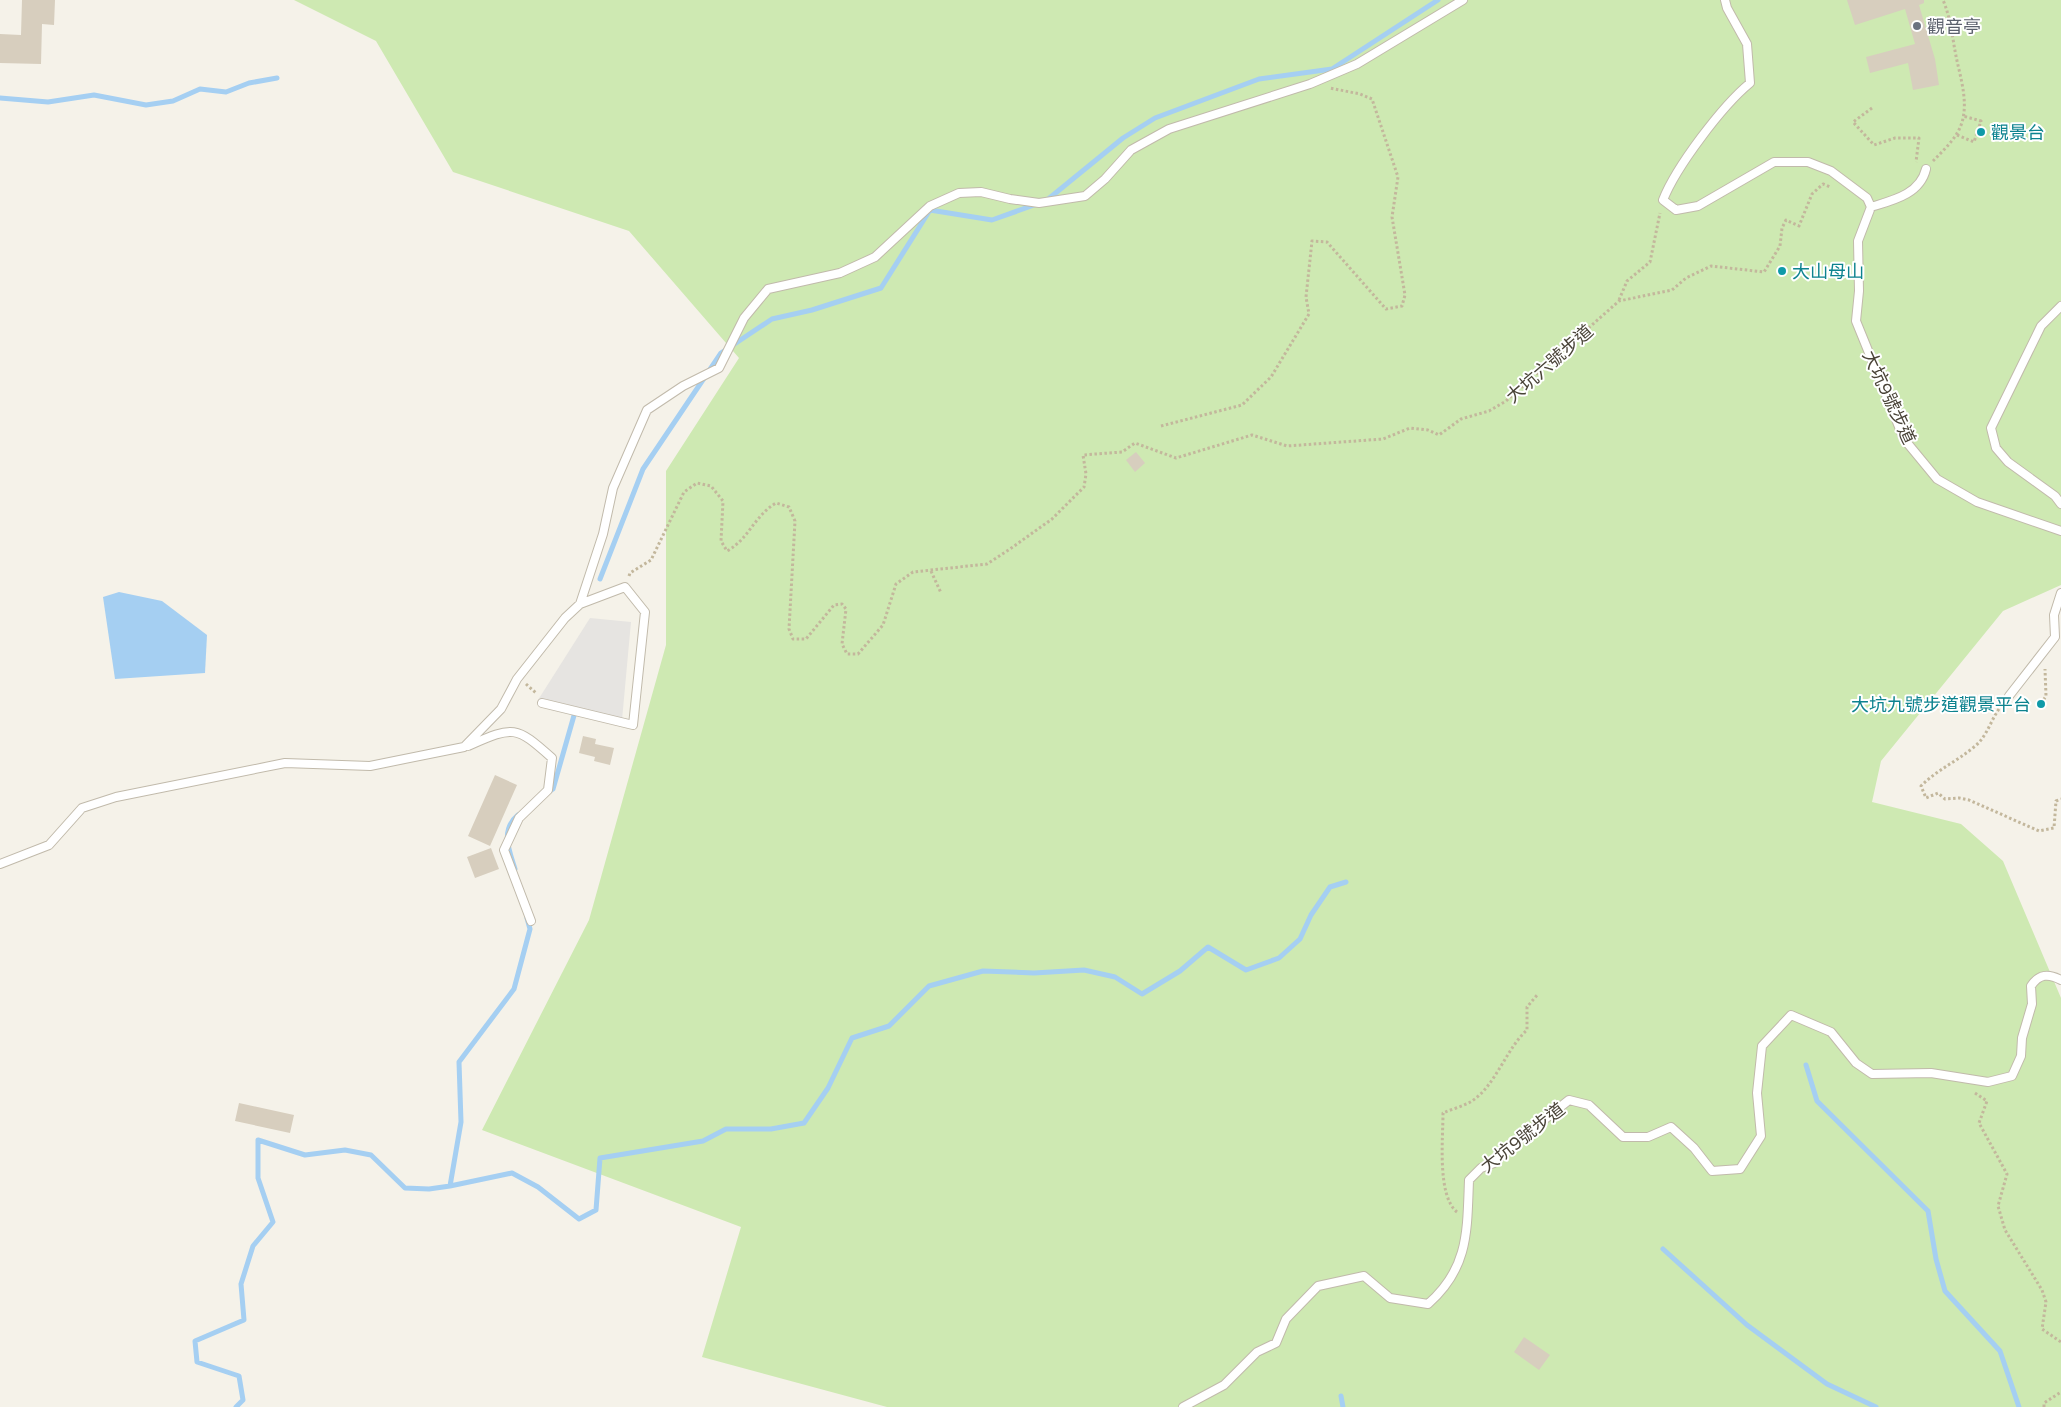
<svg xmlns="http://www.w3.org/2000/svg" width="2061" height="1407" font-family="Commissioner,'Noto Sans TC',sans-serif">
<rect width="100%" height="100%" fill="#f5f2e9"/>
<path fill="#cee9b2" d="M294,0H2061V585L2003,611L1881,761L1872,802L1961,824L2003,861L2061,998V1407H887L702,1357L741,1227L482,1130L589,920L666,645V471L739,358L629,231L453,172L376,41Z"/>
<path fill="#e6e4e1" d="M590,618L631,622L622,720L538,700Z"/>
<path fill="#a5cff2" d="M119,592L162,601L207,635L205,673L115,679L103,597Z"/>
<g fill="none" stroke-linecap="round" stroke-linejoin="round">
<path stroke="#a5cff2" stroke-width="5" d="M0,98L48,102L94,95L146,105L173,101L200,89L226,92L249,83L277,78
M1047,200L1123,138L1155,118L1259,79L1332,69L1438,0
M600,579L643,469L721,353L772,319L812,310L881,288L930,210L992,220L1037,204
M547,793L553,789L575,712
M515,869C509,850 500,830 518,815
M1806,1065L1817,1101L1928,1211L1936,1259L1945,1291L2000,1351L2019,1407
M450,1186L512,1173L538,1187L579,1219L596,1210L600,1158L703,1141L726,1129H771L804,1123L828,1088L852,1038L889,1026L929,986L983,971L1034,973L1084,970L1115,977L1142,994L1180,971L1208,947L1246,970L1279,958L1300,939L1311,915L1330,887L1346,882
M1663,1249L1747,1325L1827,1384L1876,1407
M1341,1396L1343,1407
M236,1407L243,1400L239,1376L197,1362L195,1341L244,1320L241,1284L253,1246L273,1222L258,1178V1140L305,1155L345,1150L371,1155L405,1188L429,1189L450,1186L461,1122L459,1062L514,989L530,929L527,918"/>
</g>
<path fill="#d7cebe" d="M22,0H55L54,25L42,24L41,64L0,63V34L21,35Z
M1847,0H1924V3L1919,5L1935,59L1939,85L1913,90L1908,63L1870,73L1866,57L1915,44L1905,9L1855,25Z
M1136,452L1145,463L1135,472L1126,460Z
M583,736L596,739L595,744L614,748L610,765L594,761L595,757L579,753Z
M495,775L517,785L490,846L468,836Z
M491,848L499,869L475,878L467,857Z
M239,1103L294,1115L290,1133L235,1121Z
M1524,1337L1550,1355L1539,1370L1514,1352Z"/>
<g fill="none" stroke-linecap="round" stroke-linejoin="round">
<g stroke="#c1baab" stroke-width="10">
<path id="service" d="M1725,0L1727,8L1747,44L1750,83C1722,106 1676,167 1663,200L1676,210L1698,206L1774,162H1808L1831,171L1867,198L1871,207
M1871,207L1858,241L1859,291L1856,321L1904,439L1937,479L1977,502L2061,531
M1871,207C1894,200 1920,194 1926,169
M2061,306L2041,326L1991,428L1996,448L2008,462L2055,496L2061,504
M2009,696L2055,637L2054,615L2061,593
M542,703L633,725L645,612L625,587L580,604
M468,746C514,726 515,725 552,758L548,790L519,818L504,850L531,921
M0,864L49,845L82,808L116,797L285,763L370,766L464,747L501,709L517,679L565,618L580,604L603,534L613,488L647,410L683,386L719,368L744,318L768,289L840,273L875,257L930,206L959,193L981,192L1010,199L1039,203L1085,196L1105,179L1131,150L1169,129L1310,84L1357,64L1463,0
M1183,1407L1224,1385L1257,1352L1276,1343L1286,1319L1318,1286L1364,1276L1390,1298L1428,1304C1469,1268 1467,1231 1469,1180L1481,1168L1494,1163L1516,1142L1569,1100L1589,1105L1623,1137H1648L1671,1127L1694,1148L1712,1171L1740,1169L1761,1136L1757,1093L1762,1046L1791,1015L1831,1032L1856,1063L1872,1074L1931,1073L1988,1082L2012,1076L2021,1056L2022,1038L2032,1004L2031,986C2039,974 2048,973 2061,980"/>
</g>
<path stroke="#c3b79c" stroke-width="3" stroke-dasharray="2.5 2.5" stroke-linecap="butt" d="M1872,108L1853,122L1874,145L1895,138H1919L1916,162
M1957,135L1974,142L1981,121L1963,116
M1933,161C1941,153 1950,144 1956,135C1972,111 1961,81 1956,56C1952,36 1951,19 1943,0
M1619,300L1627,281L1650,262L1660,213
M1161,426L1242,405L1271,377L1309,314L1306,297L1312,241L1327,242L1386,309L1402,306L1405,295L1392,217L1398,177L1372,99L1360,94L1330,88
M931,571L941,593
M629,576L630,573L651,560L684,492L697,483L711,486L723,501L721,541L727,551C749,539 754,516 776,503L789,507L795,521L789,629L793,639H806L834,605L842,604L846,609L842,644L847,654H858L883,625L896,584L913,572L987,564L1010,549L1052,519L1084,487L1086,474L1083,455L1122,452L1135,443L1176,458L1252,435L1287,446L1383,439L1410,428L1428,430L1439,435L1461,419L1489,411L1506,401L1619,301L1672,290L1686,278L1711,266L1764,272L1780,246L1782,228L1786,220L1799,226L1812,194L1823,184L1830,187
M526,684L536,693
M2041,704L2046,696L2045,669
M2002,705C1991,718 1988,736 1974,747C1956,762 1938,769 1921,786L1926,798L1938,793L1945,799L1959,798L1969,800L2039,831L2054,828L2056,801L2061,799
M1975,1093L1987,1101L1979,1123L2007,1174L1998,1206L2005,1230L2042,1290L2046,1302L2042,1329L2061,1342
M1457,1212C1437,1196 1443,1139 1443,1113C1452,1109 1464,1106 1472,1101C1496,1085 1506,1049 1527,1030V1007L1538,994
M2044,1407V1403L2061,1392"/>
<use href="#service" stroke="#fff" stroke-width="8"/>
</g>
<circle fill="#6b7280" stroke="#fff" stroke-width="2" cx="1917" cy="26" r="5"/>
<g fill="#0f9aa8" stroke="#fff" stroke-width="2">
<circle cx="1981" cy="132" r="5"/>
<circle cx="1782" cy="271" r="5"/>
<circle cx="2041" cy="704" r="5"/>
</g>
<g text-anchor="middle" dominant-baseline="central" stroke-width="4" stroke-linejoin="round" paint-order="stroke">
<g font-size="18" fill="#5b616d" stroke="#fff" text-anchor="start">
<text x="1927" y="26">觀音亭</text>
</g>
<g font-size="18" fill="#0d838f" stroke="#fff" text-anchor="start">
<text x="1991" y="132">觀景台</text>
<text x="1792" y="271">大山母山</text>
<text x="2031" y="704" text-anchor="end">大坑九號步道觀景平台</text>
</g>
<g font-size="18" fill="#494337" stroke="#fff">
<text transform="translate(1549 363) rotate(-41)">大坑六號步道</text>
<text transform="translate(1890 397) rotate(65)">大坑9號步道</text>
<text transform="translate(1522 1137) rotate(-38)">大坑9號步道</text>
</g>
</g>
</svg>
